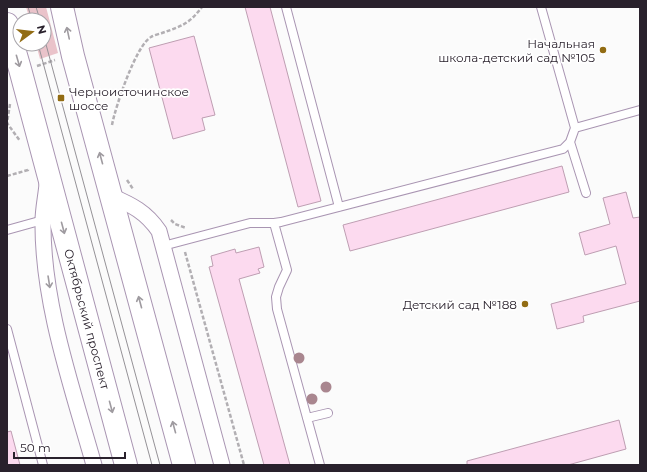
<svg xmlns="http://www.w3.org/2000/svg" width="647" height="472" font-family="Montserrat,sans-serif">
<rect width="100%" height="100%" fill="#fbfbfb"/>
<path fill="#eac3ca" d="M26,7H46L58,53L40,59L36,44H44V20H30Z"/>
<path fill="#fcdaef" stroke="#be9eb2" d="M245,7H270L321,201L298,207Z
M194,36L215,115L202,118L205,130L173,139L149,48Z
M562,166L569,192L350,251L343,225Z
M626,192L633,218L640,217V301L583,316L584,322L557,329L551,304L626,284L616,246L585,255L579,233L610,224L603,198Z
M259,247L264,267L258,269L260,273L239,279L290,465H264L209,267L213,266L211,256L235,249L236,253Z
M619,420L626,449L568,465H467V461Z
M11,431L20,465H7V432Z"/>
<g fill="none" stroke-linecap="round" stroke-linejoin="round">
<g stroke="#a995b2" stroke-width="10">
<path id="service" d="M286,7L339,207
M541,7L575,128L570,142L586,193
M575,128L640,110
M274,223L287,270L279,287L276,297L277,309L320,465
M7,230L43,220
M163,246L250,223H274L281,222L563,149L570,142
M7,329L43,465
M307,418L328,413"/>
</g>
<g stroke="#a995b2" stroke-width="17">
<path id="minor" d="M47,184C46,196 43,209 43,221C42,302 72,387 94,465
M111,196C132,205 146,212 159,231L222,465"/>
</g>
<g stroke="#a995b2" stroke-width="24">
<path id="secondary" d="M62,7L73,56L184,465
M7,24L20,69L126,465"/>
</g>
<path stroke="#b2afb3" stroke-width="2.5" stroke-dasharray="4 2" stroke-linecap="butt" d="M37,66L55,60
M10,104L7,123L20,141
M112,125C115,108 136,45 151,37C154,35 159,34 162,33C182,26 189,24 202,7
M7,176L28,170V168
M127,180L133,189
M171,220L175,224L186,228
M185,252L244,465"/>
<use href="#service" stroke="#fff" stroke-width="8"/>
<use href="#minor" stroke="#fff" stroke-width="15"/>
<use href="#secondary" stroke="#fff" stroke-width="22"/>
<path stroke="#959297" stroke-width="1" d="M28,7L32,20
M36,7L40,20
M44,37L160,465
M38,44L152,465"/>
</g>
<g fill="#a9868f">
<circle cx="299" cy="358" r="5.5"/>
<circle cx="326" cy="387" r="5.5"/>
<circle cx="312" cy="399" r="5.5"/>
</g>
<defs><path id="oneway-shaft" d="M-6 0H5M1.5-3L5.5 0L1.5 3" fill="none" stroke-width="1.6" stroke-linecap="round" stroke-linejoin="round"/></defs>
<g stroke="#9f9ba0">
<use href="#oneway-shaft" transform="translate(68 33) rotate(-102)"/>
<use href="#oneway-shaft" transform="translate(18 61) rotate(74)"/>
<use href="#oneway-shaft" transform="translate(101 158) rotate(-105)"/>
<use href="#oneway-shaft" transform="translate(63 228) rotate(75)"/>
<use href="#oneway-shaft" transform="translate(49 282) rotate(81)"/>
<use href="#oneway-shaft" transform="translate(140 302) rotate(-105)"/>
<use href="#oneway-shaft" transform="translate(111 407) rotate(75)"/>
<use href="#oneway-shaft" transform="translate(174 427) rotate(-105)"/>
</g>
<g fill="#926c13" stroke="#fff" stroke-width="1.5">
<circle cx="603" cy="50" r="4"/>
<rect x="57" y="94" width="8" height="8" rx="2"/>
<circle cx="525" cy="304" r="4"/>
</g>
<g text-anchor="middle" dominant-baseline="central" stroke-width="3.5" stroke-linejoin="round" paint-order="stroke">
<g font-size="12" fill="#29212c" stroke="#fff" text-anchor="end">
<text x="595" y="43">Начальная<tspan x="595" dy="14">школа-детский сад №105</tspan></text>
<text x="69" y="91" text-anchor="start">Черноисточинское<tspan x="69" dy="14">шоссе</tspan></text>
<text x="517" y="304">Детский сад №188</text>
</g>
<g font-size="12" fill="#29212c" stroke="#fff">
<text transform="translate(87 319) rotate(75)">Октябрьский проспект</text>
</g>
</g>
<rect width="647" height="472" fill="none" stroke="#29212c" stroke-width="16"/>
<g transform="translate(32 32) rotate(75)"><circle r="19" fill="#ffffff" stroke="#a9a6ab"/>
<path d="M0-3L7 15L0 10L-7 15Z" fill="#926c13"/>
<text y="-6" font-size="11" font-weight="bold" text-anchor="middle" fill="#29212c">N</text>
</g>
<path d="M14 452v6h111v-6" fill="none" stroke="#29212c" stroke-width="2"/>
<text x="20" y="452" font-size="12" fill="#29212c" stroke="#ffffff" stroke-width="3" paint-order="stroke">50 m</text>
</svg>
